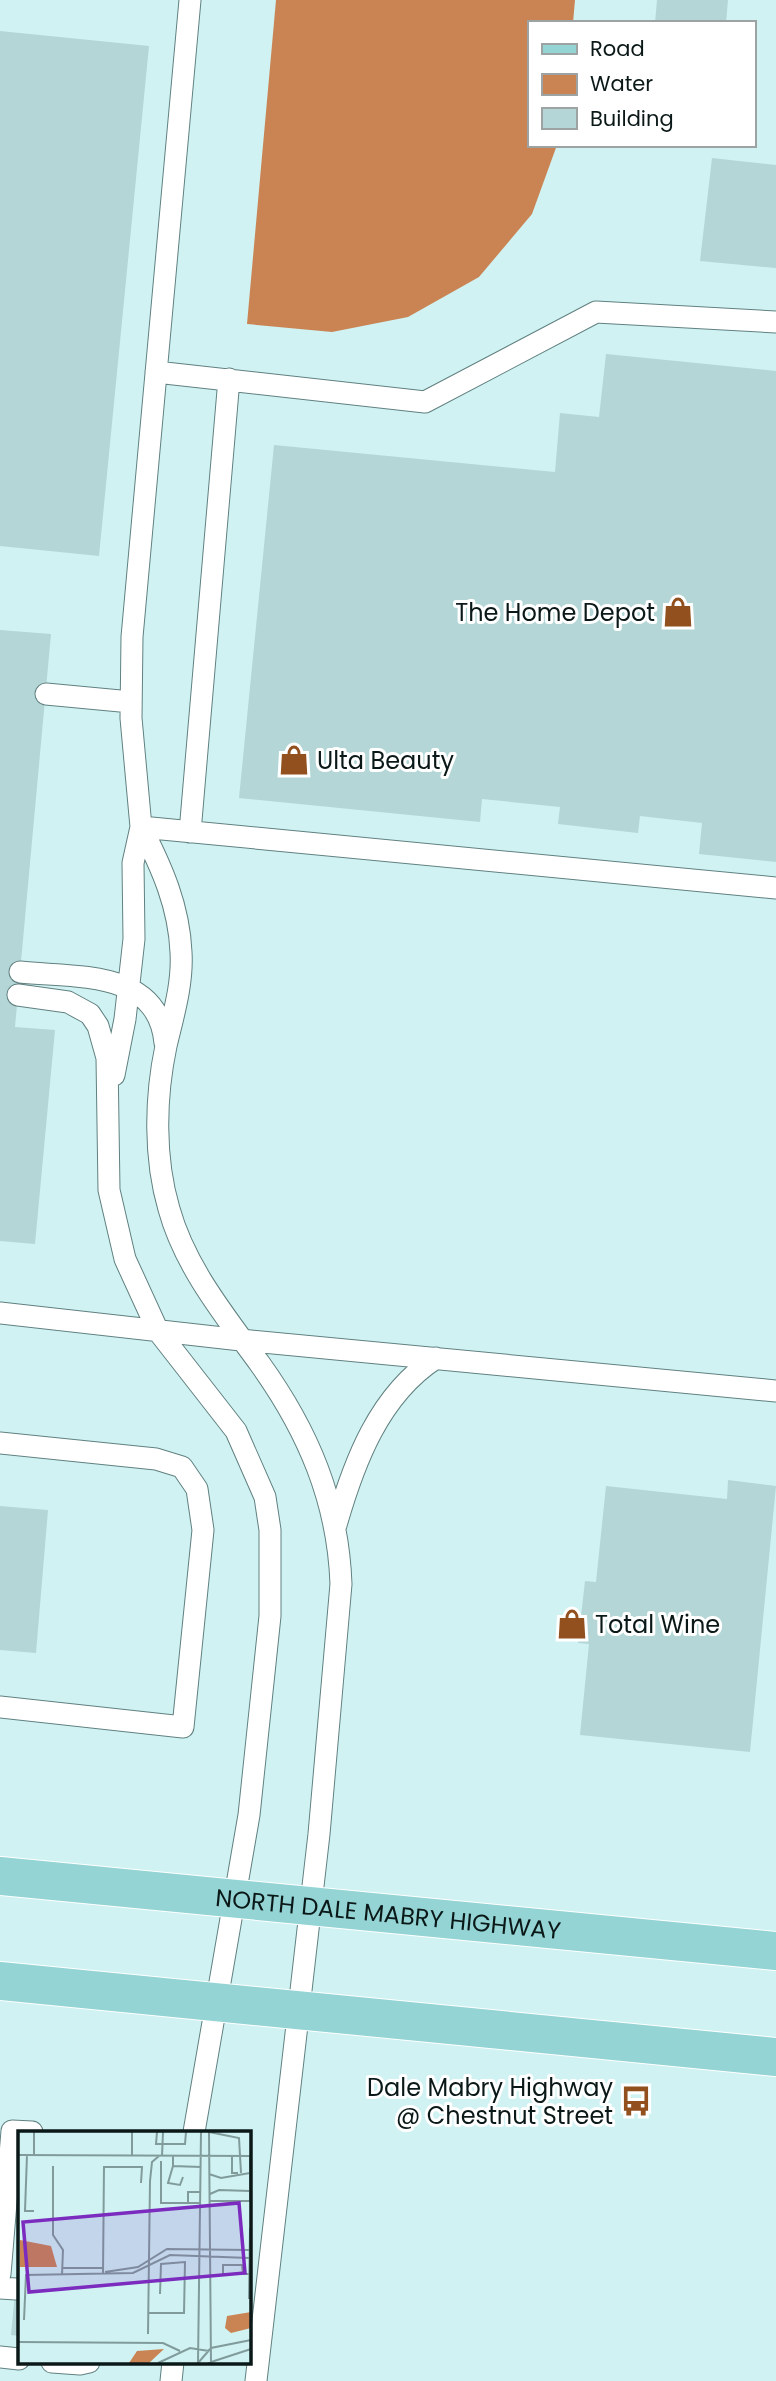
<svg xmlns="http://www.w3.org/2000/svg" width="776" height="2381" font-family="Poppins,sans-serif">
<rect width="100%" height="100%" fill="#d0f2f2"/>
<path fill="#ca8454" d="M276,0H575L573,23H529V145H557L532,214L479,277L408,317L332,332L247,324Z"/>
<path fill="#b4d6d6" d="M657,0H728L726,23H655Z
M0,31L149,46L99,556L0,546Z
M712,158L776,165V268L700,261Z
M606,354L776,371V862L699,854L702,823L640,816L638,833L558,824L560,807L482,799L480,822L239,798L274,445L555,472L560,413L599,417Z
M0,630L51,634L15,1027L55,1030L35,1244L0,1241Z
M728,1480L776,1486L750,1752L580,1735L589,1644L578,1643L585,1581L596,1582L606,1486L727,1499Z
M0,1506L48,1510L36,1653L0,1650Z
M17,2272H19V2336L11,2335Z"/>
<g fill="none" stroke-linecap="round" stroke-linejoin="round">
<g stroke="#618080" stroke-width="23">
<path id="lane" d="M156,372L425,402L596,312L776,322
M46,694L131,702
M141,827C162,868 179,906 181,952C183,984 173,1016 166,1046C155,1098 154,1158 169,1209C185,1267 225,1316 260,1364C308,1431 338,1501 341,1584L319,1834L256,2381
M141,827L776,888
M190,832L229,379
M20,972C76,978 158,969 165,1043
M18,995L68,1002L90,1014L98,1026L107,1058L109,1190L125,1259L158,1331L236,1431L265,1497L270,1530V1616L249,1815L194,2132
M114,1075L125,1019L134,939L133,863L141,827L131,718L132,637L190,0
M0,1313L241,1340L776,1391
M0,1443L156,1459L182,1467L197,1489L203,1530L183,1727L0,1707
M336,1525C354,1462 379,1395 436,1358
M0,2274L12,2131L32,2132
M0,2288L16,2289
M0,2357L19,2359
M52,2362L80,2364L89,2362
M171,2381L173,2362"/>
</g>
<g stroke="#fff" stroke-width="40">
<g id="primary">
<path id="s1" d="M0,1876L776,1951"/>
<path d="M0,1981L776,2057"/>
</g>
</g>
<use href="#lane" stroke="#fff" stroke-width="21"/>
<use href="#primary" stroke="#94d4d5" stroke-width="38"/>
</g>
<defs>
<g id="shop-bare" transform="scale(2.415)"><path d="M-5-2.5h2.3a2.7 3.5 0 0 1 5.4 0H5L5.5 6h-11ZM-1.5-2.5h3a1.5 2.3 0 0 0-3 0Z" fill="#91501d" stroke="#fff" stroke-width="2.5" paint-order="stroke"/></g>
<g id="bus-bare" transform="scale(2.415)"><path d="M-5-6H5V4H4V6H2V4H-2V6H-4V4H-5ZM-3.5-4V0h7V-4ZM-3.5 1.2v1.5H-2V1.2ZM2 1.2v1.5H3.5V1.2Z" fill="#91501d" stroke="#fff" stroke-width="2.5" paint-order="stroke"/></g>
</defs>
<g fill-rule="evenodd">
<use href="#shop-bare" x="678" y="612"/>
<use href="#shop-bare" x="294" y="760"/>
<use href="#shop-bare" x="572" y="1624"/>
<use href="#bus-bare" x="636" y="2101"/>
</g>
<g text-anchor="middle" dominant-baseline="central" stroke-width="6" stroke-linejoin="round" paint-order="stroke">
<g font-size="24" fill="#0b1818" stroke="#fff" text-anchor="end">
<text x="655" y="612">The Home Depot</text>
<text x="317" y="760" text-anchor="start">Ulta Beauty</text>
<text x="595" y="1624" text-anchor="start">Total Wine</text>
<text x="613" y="2087">Dale Mabry Highway<tspan x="613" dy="28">@ Chestnut Street</tspan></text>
</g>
<g font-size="24" fill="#0b1818" stroke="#fff">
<text stroke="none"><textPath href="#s1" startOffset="390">NORTH DALE MABRY HIGHWAY</textPath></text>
</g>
</g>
<g transform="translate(18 2131)">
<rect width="233" height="233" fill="#d0f2f2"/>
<path d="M2,109L33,115L39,136H2ZM233,181V197L213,202L207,197L209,185ZM146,218L131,232H111L119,220Z" fill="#ca8454"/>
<path fill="none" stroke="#819b9b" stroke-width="2" d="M114,1V24M139,1L138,13H167L168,1M191,1L221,7L223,42M191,1L193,232M0,24L233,25M9,24L7,80H16M16,24V1M144,25L145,1M155,25V35L183,36M214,25V42H220M232,25V70M143,30V72H182M35,35V104L45,119L44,144M155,35L150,52L162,54L165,46M191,43L203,47L232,42M192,63L201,59L232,60M192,70H233M170,72V61H182M44,137H85M87,141L120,136L149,118L231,119M85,142L86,36H124L123,52M225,143L224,134H205V143H231M231,168L232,97M130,182H166L167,131L143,133L142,163M6,189L8,144L115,142L152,124L231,127M130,203L132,50L134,31L141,25M0,211L145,212L162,220M140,232L172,217L191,220M180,232L183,1M180,232L193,217L233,209M190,232L233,218"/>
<path fill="#7b2cbf" fill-opacity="0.15" stroke="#7b2cbf" stroke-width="3.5" d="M221,72L227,142L11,161L5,91Z"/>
<rect width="233" height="233" fill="none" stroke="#0b1818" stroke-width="3.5"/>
</g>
<rect x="528" y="21" width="228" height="126" fill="#ffffff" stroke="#9da3a3" stroke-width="2"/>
<rect x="542" y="44" width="35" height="10" fill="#94d4d5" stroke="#9da3a3" stroke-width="2"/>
<text x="590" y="56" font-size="21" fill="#0b1818">Road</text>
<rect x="542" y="74" width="35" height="21" fill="#ca8454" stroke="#9da3a3" stroke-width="2"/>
<text x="590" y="91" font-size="21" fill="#0b1818">Water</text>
<rect x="542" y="108" width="35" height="21" fill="#b4d6d6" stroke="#9da3a3" stroke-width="2"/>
<text x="590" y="126" font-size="21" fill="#0b1818">Building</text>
</svg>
